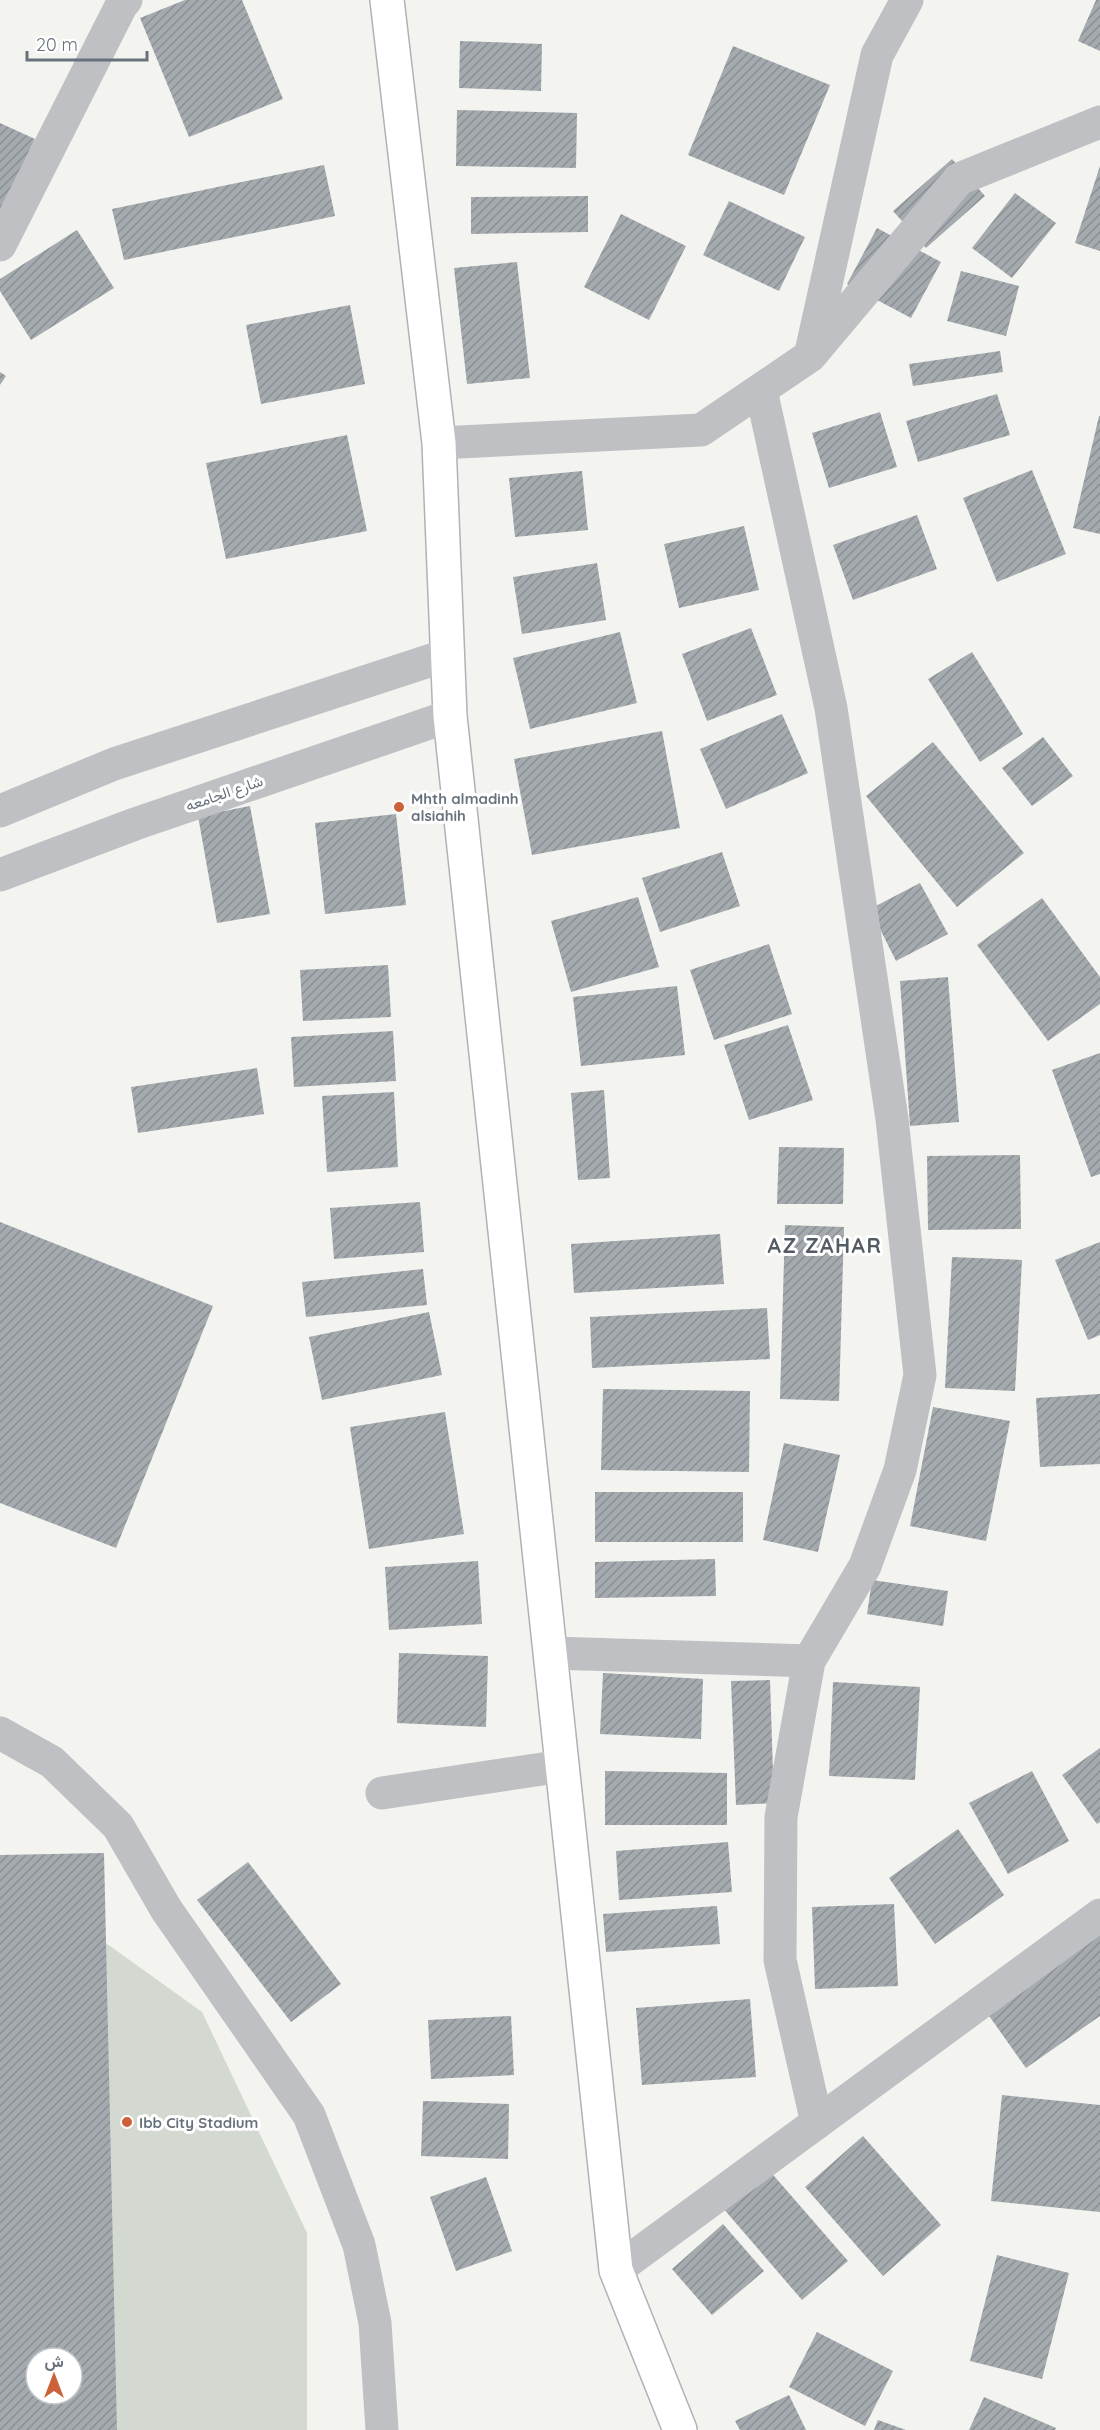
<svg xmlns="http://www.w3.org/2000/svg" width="1100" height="2430" font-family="Quicksand,Vazirmatn,sans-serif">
<defs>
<pattern id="building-hatch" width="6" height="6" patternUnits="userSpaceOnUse" patternTransform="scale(1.5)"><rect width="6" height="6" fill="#a5aaaf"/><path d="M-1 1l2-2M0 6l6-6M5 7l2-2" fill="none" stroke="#8a8f94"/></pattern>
</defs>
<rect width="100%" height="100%" fill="#f3f4f0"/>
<path fill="#d3d8d0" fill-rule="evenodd" d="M0,1867L202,2012L307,2233V2430H0ZM36,2358H72V2394H36Z"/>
<path fill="url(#building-hatch)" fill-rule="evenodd" d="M185,0H242L283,99L189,137L140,18Z
M1096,0H1100V51L1078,41Z
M460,41L542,44L541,91L459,88Z
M733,46L830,85L784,195L688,155Z
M457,110L577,113L576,168L456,166Z
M0,123L35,139L0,212Z
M952,159L985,196L926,248L893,211Z
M324,165L335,216L124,260L112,209Z
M1100,166V251L1075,243Z
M1015,193L1056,223L1012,278L972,248Z
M588,196V232L471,234V197Z
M729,201L805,237L779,291L703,255Z
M621,214L686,246L649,320L584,287Z
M877,228L941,262L911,318L847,284Z
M77,230L114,288L31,340L0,291V279Z
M517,262L530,378L467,384L454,268Z
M961,271L1019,286L1006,336L947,321Z
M350,305L365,384L261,404L246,325Z
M1000,351L1003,372L913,386L909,364Z
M0,372L6,376L0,385Z
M997,394L1010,435L918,462L906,421Z
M880,412L897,467L829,488L812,433Z
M1099,416H1100V534L1073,528Z
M347,435L367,531L226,559L206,463Z
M1032,470L1066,554L997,582L963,498Z
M582,471L588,530L515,537L509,478Z
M917,515L937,569L853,600L833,545Z
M744,526L759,590L679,608L664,544Z
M597,563L606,620L522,634L513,577Z
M751,628L777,695L707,721L682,654Z
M620,632L637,703L530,729L513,658Z
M972,652L1023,734L980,762L928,679Z
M782,714L808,773L726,809L700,749Z
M662,731L680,828L532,855L514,759Z
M1043,737L1073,776L1032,806L1002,768Z
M933,742L1024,853L957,907L866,796Z
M250,806L270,914L217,923L198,816Z
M396,814L406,905L325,914L315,823Z
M722,852L740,906L660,932L642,878Z
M920,883L948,934L896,961L870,909Z
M638,897L659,967L571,992L551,921Z
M1042,898L1100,977V1004L1048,1041L977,945Z
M769,944L792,1014L714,1040L690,970Z
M388,965L391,1017L303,1021L300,970Z
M948,977L959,1122L910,1126L900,981Z
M677,986L685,1055L581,1066L573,997Z
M788,1025L813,1100L749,1120L724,1045Z
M393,1031L396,1081L294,1087L291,1037Z
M1100,1053V1174L1091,1177L1052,1070Z
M257,1068L264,1114L138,1133L131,1087Z
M604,1090L610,1178L578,1180L571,1093Z
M394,1092L398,1167L327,1172L322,1096Z
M779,1147L844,1148L843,1204H777Z
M1020,1155L1021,1229L928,1230L927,1156Z
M420,1202L424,1252L334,1259L330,1208Z
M0,1222L213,1306L116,1548L0,1503Z
M785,1225L844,1227L839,1401L780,1399Z
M720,1234L724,1284L574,1293L571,1244Z
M1100,1242V1335L1088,1340L1055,1260Z
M952,1257L1022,1260L1015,1391L945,1388Z
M423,1269L427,1305L306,1317L302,1282Z
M767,1308L770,1359L592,1368L590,1317Z
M429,1312L442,1375L322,1400L309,1337Z
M603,1389L750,1391L749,1472L601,1470Z
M1100,1394V1464L1040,1467L1036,1398Z
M933,1407L1010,1421L986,1541L910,1526Z
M445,1412L464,1534L369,1549L350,1427Z
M784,1443L840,1455L818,1552L763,1540Z
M595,1492H743V1542H595Z
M715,1559L716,1596L595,1598V1562Z
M478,1561L482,1624L389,1630L385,1567Z
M872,1580L948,1591L943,1626L867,1614Z
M399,1653L488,1656L486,1727L397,1723Z
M603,1673L703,1679L701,1739L600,1734Z
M770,1680L774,1803L736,1805L731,1681Z
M833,1682L920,1687L915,1780L829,1776Z
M1100,1748V1822L1097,1824L1062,1775Z
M605,1771L727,1773V1825H605Z
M1032,1771L1069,1841L1008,1874L969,1803Z
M958,1829L1004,1895L935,1944L889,1878Z
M728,1842L732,1892L619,1900L616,1851Z
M104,1853L117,2430H0V1855ZM36,2358H72V2394H36Z
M248,1862L341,1984L291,2022L197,1900Z
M894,1904L898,1986L815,1989L812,1907Z
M717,1906L720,1944L606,1952L603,1914Z
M1100,1934V2016L1026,2068L987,2013Z
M750,1999L756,2077L642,2085L636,2008Z
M511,2016L514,2075L431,2079L428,2020Z
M1002,2095L1100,2105V2212L991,2201Z
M423,2101L509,2104L508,2159L421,2156Z
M863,2136L941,2225L883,2276L805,2187Z
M768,2169L848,2261L802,2300L722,2207Z
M486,2177L512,2251L456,2271L430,2197Z
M723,2224L764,2271L712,2315L672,2269Z
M997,2255L1069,2273L1042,2379L970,2361Z
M817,2332L893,2371L865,2426L789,2387Z
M789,2395L806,2430H740L735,2421Z
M984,2397L1056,2428L1055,2430H969Z
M878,2420L906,2430H874Z"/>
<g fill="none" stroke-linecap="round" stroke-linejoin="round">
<g stroke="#afb2b6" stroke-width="36">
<path id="major" d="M387,0L439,443L450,716L616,2270L680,2430"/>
</g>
<path stroke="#bec0c3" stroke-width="33" d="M0,245L122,4L126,0
M811,352L877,55L907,0
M761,390L831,708L892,1119L920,1375L900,1470L865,1566L809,1661L781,1817L780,1960L817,2123
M439,443L701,430L810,356L959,179L1100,122
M0,811L114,764L447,655
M0,875L135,824L450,716
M551,1653L809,1661
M0,1733L52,1762L118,1826L166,1909L309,2115L359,2245L375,2323L382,2430
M382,1793L562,1766
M616,2270L1100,1915"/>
<use href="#major" stroke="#fff" stroke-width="33"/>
</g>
<g fill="#cb6239" stroke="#fff" stroke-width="2">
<circle cx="399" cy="807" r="6"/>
<circle cx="127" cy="2122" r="6"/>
</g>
<g text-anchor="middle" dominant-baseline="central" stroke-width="6" stroke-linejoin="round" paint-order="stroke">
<g font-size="15" fill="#67727d" stroke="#fff">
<text transform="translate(224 793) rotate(-19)">شارع الجامعه</text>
</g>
<g font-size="15" font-weight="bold" fill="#67727d" stroke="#fff" text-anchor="start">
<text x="411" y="798">Mhth almadinh<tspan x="411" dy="17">alsiahih</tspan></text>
<text x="139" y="2122">Ibb City Stadium</text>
</g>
<g font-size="21" font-weight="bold" letter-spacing="1.5" fill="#535c64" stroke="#fff">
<text x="825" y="1245">AZ ZAHAR</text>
</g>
</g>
<g transform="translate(54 2376)"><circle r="28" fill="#ffffff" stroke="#c2c7cb" stroke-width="1.5"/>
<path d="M0-4.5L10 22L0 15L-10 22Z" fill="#cb6239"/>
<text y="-9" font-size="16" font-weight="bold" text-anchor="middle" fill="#67727d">ش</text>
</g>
<path d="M27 51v9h120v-9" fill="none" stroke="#67727d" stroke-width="3"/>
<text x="36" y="51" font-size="18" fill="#67727d" stroke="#ffffff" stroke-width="4.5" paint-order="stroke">20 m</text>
</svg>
